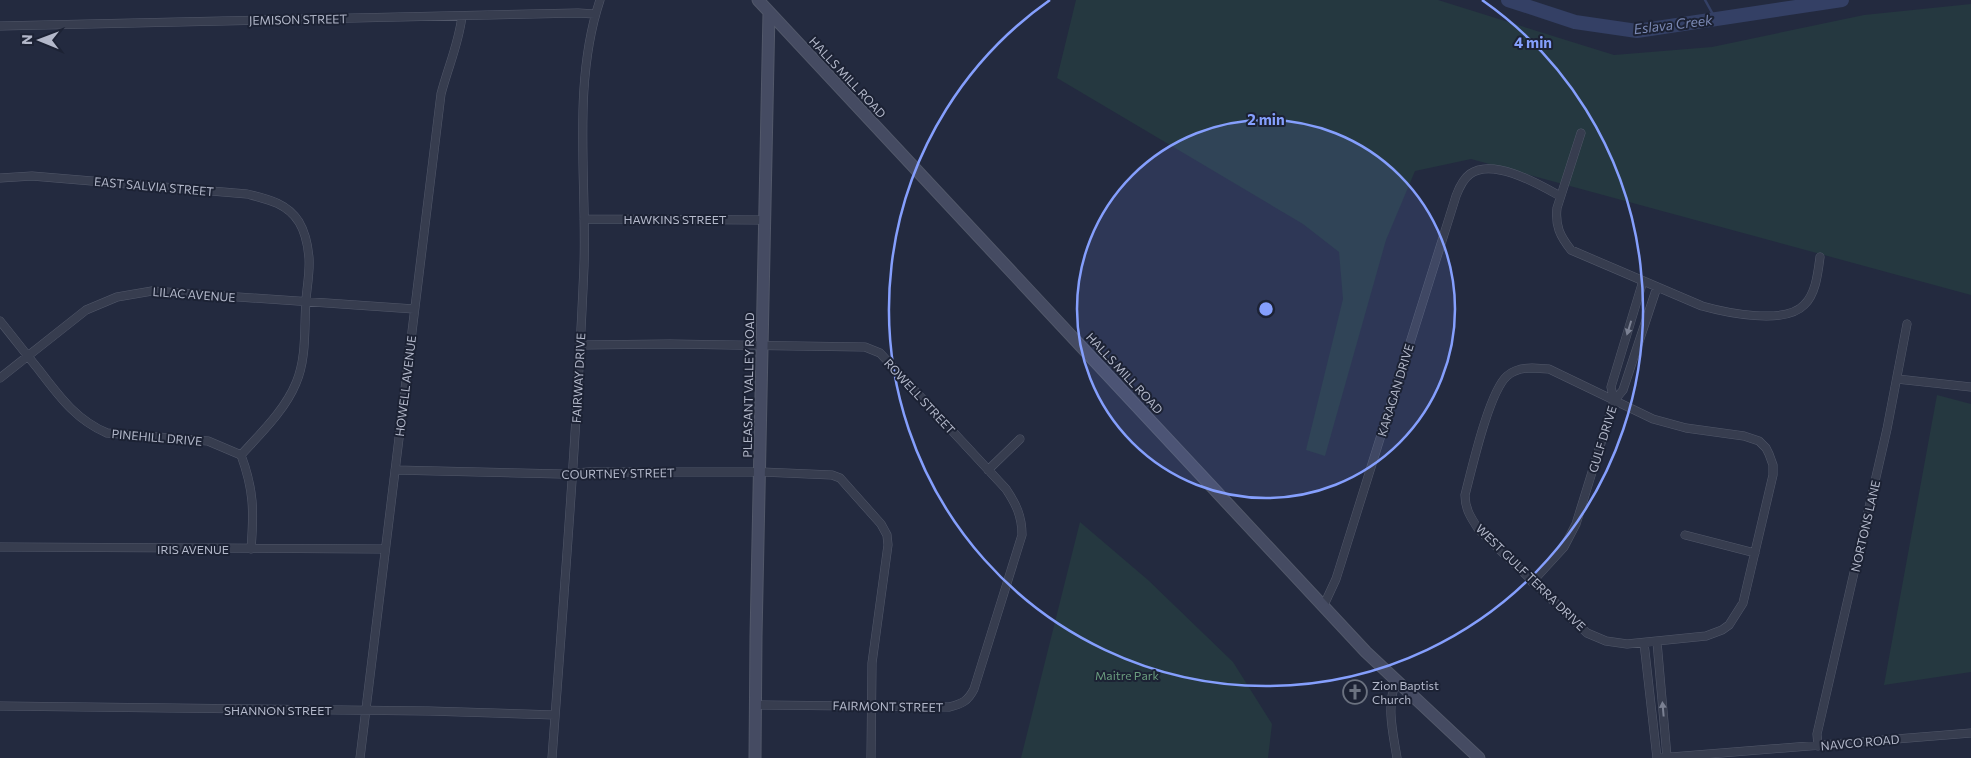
<svg xmlns="http://www.w3.org/2000/svg" width="1971" height="758" font-family="Commissioner,sans-serif">
<rect width="100%" height="100%" fill="#232a3f"/>
<path fill="#253840" d="M1076,0H1438L1614,55L1712,47L1864,15L1971,4V295L1471,159L1415,171L1386,240L1325,456L1306,450L1343,299L1339,252L1303,224L1057,78Z
M1937,395L1971,404V672L1884,685Z
M1080,522L1148,580L1233,662L1272,724L1268,758H1021Z"/>
<g fill="none" stroke-linecap="round" stroke-linejoin="round">
<path stroke="#344065" stroke-width="2.5" d="M1705,0L1715,18"/>
<path stroke="#344065" stroke-width="14" d="M1508,0L1575,22L1637,31L1842,0"/>
<g stroke="#52586a" stroke-width="9">
<path id="street" d="M0,26L578,13L595,14
M1581,133L1557,208C1555,226 1560,236 1571,250L1702,306C1727,313 1785,325 1804,305C1816,294 1818,272 1820,257
M0,178L32,176L247,194C267,199 287,203 299,222C305,232 308,246 309,258C310,272 307,286 306,300C304,326 307,358 296,383C285,410 261,433 241,455C254,490 254,512 251,549
M584,219L766,220
M0,321C13,337 26,354 39,370C59,396 76,420 107,433L208,441L241,455
M581,345L670,344L865,347L880,353L1006,489C1016,504 1022,516 1022,535L974,689C968,701 962,704 949,707L755,705
M1532,368L1549,369L1653,419L1686,428L1744,436L1759,441L1766,448L1769,454L1773,465V475L1743,603L1729,625L1722,630L1706,636L1627,644L1606,641L1587,633L1479,530C1471,518 1465,509 1465,495C1472,468 1489,392 1507,376C1514,370 1524,368 1532,368Z
M0,378L86,310L117,297L152,291L414,309
M1897,379L1971,387
M1614,401L1611,387L1643,281
M395,470L562,474L589,472H760L832,475L840,478L881,524L887,535L888,545L872,663L871,758
M988,470L1020,439
M1685,535L1755,553
M0,547L385,549
M1532,582L1564,547L1576,524L1614,401L1623,390L1657,287
M1323,607L1336,579L1456,196C1459,188 1463,179 1470,174C1493,157 1540,185 1560,196
M1657,642L1667,757
M1644,643L1657,758
M1396,682C1386,706 1393,733 1397,758
M0,706L429,711L555,715
M1818,746L1817,734L1887,429L1907,324
M360,758L441,94C448,67 459,43 462,16
M552,758C564,594 577,430 584,266C587,179 572,84 600,0
M1659,758L1971,733"/>
</g>
<g stroke="#52586a" stroke-width="13">
<path id="secondary" d="M758,0L1366,652L1479,758
M755,758L756,637L769,12"/>
</g>
<use href="#street" stroke="#373d4f" stroke-width="8"/>
<use href="#secondary" stroke="#454b62" stroke-width="11"/>
</g>
<defs><path id="oneway-solid" d="M-6-.8H1V-3.2L6.5 0L1 3.2V.8H-6Z" transform="scale(1.25)"/></defs>
<g fill="#7b8193">
<use href="#oneway-solid" transform="translate(1629 328) rotate(107)"/>
<use href="#oneway-solid" transform="translate(1663 709) rotate(-95)"/>
</g>
<circle cx="1266" cy="309" r="189" fill="#859ffd" fill-opacity=".12"/>
<g fill="none" stroke="#859ffd" stroke-width="2.5">
<circle cx="1266" cy="309" r="189"/>
<path d="M1482 0A377 377 0 1 1 1050 0"/>
</g>
<defs>
<g id="church-ring" transform="scale(1.25)"><circle r="9.5" fill="#1c2234" stroke="#6b7280" stroke-width="1.5"/><path d="M-1.2-6h2.4v3.5h3.3v2.4h-3.3V6h-2.4V-.1h-3.3v-2.4h3.3Z" fill="#6b7280"/></g>
</defs>
<g fill-rule="evenodd">
<use href="#church-ring" x="1355" y="692"/>
</g>
<g text-anchor="middle" dominant-baseline="central" stroke-width="4" stroke-linejoin="round" paint-order="stroke">
<g font-size="12" fill="#b3b8ca" stroke="#1c2234">
<text transform="translate(298 19) rotate(-1)">JEMISON STREET</text>
<text transform="translate(848 77) rotate(47)">HALLS MILL ROAD</text>
<text transform="translate(154 186) rotate(5)">EAST SALVIA STREET</text>
<text x="675" y="219">HAWKINS STREET</text>
<text transform="translate(194 294) rotate(4)">LILAC AVENUE</text>
<text transform="translate(1125 373) rotate(47)">HALLS MILL ROAD</text>
<text transform="translate(578 378) rotate(-87)">FAIRWAY DRIVE</text>
<text transform="translate(748 385) rotate(-89)">PLEASANT VALLEY ROAD</text>
<text transform="translate(405 386) rotate(-83)">HOWELL AVENUE</text>
<text transform="translate(1395 390) rotate(-73)">KARAGAN DRIVE</text>
<text transform="translate(920 396) rotate(47)">ROWELL STREET</text>
<text transform="translate(157 437) rotate(5)">PINEHILL DRIVE</text>
<text transform="translate(1602 439) rotate(-73)">GULF DRIVE</text>
<text transform="translate(618 473) rotate(-1)">COURTNEY STREET</text>
<text transform="translate(1865 526) rotate(-77)">NORTONS LANE</text>
<text x="193" y="549">IRIS AVENUE</text>
<text transform="translate(1531 577) rotate(44)">WEST GULF TERRA DRIVE</text>
<text transform="translate(888 706) rotate(1)">FAIRMONT STREET</text>
<text x="278" y="710">SHANNON STREET</text>
<text transform="translate(1860 742) rotate(-5)">NAVCO ROAD</text>
</g>
<g font-size="12" fill="#699c7e" stroke="#1c2234">
<text x="1127" y="675">Maitre Park</text>
</g>
<g font-size="12" fill="#b3b8ca" stroke="#1c2234" text-anchor="start">
<text x="1372" y="685">Zion Baptist<tspan x="1372" dy="14">Church</tspan></text>
</g>
<g font-size="14" font-style="italic" fill="#7a88b3" stroke="#1c2234">
<text transform="translate(1673 24) rotate(-7)">Eslava Creek</text>
</g>
</g>
<circle cx="1266" cy="309" r="8" fill="#859ffd" stroke="#1c2234" stroke-width="2.5"/>
<g font-size="15" text-anchor="middle" font-weight="bold" fill="#859ffd" stroke="#1c2234" stroke-width="4" stroke-linejoin="round" paint-order="stroke">
<text x="1533" y="48">4 min</text>
<text x="1266" y="125">2 min</text>
</g>
<g transform="translate(40 40) rotate(271)" stroke="#1c2234" stroke-width="4" paint-order="stroke">
<path d="M0-4L9 19L0 12L-9 19Z" fill="#b3b8ca"/>
<text y="-8" font-size="14" font-weight="bold" text-anchor="middle" fill="#b3b8ca">N</text>
</g>
</svg>
